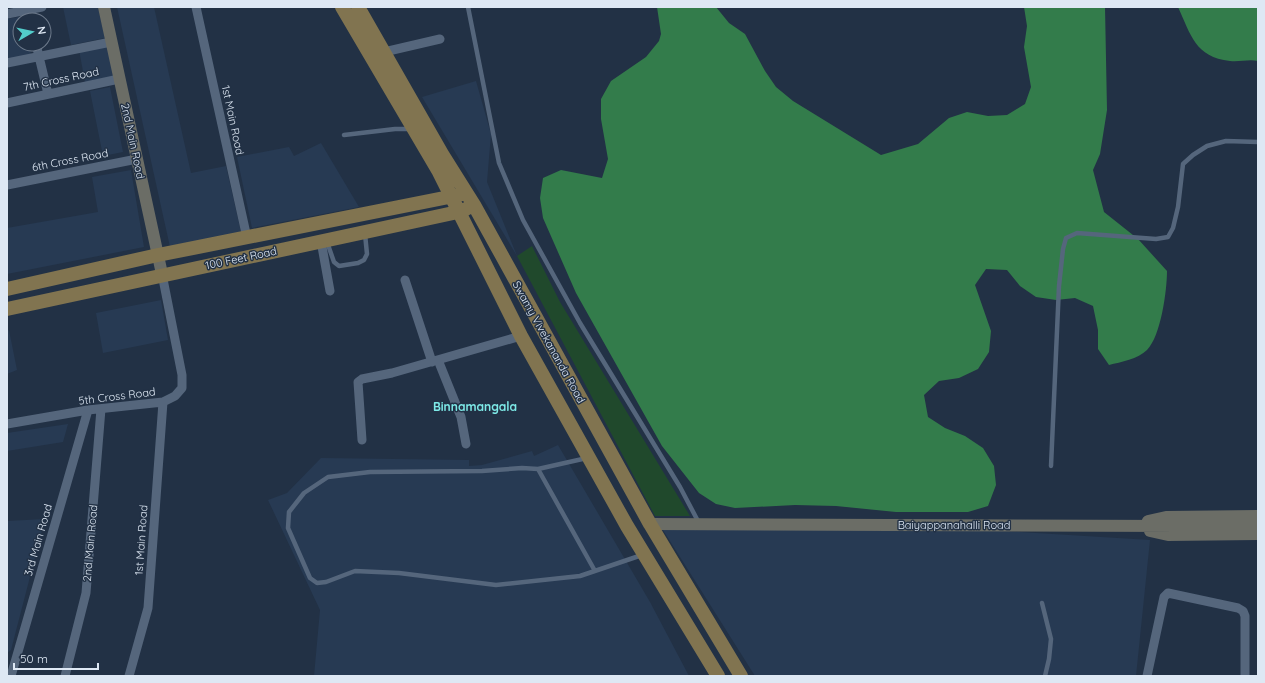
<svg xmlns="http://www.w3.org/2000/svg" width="1265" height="683" font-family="Quicksand,sans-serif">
<rect width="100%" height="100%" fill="#223145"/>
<path fill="#273a53" d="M63,7H98L105,38L71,45Z
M117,7H154L191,173L226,166L241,232L170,247Z
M24,16L25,20H20V44H29L31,55L7,59V19Z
M108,45L114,77L85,82L79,50Z
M476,81L491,134L487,182L517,256L422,97Z
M110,87L123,152L103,156L90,91Z
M321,143L359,207L252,228L237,157L289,147L294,156Z
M131,170L144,247L7,274V228L98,212L92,177Z
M161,300L168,340L103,353L96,313Z
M9,330L17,370L7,374V331Z
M68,424L63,442L7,451V433Z
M558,445L650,602L689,676H314L320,610L268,500L287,493L321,458L469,460V466L482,465L532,451L534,456Z
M45,519L11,650L7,653V521Z
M663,530H987L1150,540L1136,676H755Z"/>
<path fill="#20492c" d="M532,246L560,302L690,516H655L517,256Z"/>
<path fill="#337c4b" d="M657,7H716L729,23L745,34L765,71L776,87L793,101L881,155L918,144L949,118L967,112L988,116L1007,115L1025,104L1031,87L1024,47L1027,26L1024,7H1105L1107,110L1100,154L1093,170L1104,212L1138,239L1167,271C1167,290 1161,336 1147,350C1138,359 1121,362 1109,365L1098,349V330L1093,306L1075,298L1056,300L1036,297L1020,286L1007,270L986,269L975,285L991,331L989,352L978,369L959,378L939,381L924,395L928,417L945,428L965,436L983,448L994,466L996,485L988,506L968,512H896L836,506L795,505L735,508L716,504L699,493L662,446L576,293L543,218L540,198L543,178L561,170L602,178L608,159L601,119V99L611,81L646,57L659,41L661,34Z
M1178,7H1258V61C1249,59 1240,62 1230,61C1195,57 1191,35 1178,7Z"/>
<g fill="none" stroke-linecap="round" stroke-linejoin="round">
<path stroke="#55667c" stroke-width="4.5" d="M468,7L499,163L523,220L580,323L680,487L699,523
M344,135L395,129H410
M327,242L334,262L339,266L358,263L364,260L367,254L365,234
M587,458L538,469L595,571
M1051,466L1059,286L1063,249L1066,238L1077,233L1156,239L1168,237L1173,228L1178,207L1183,164L1193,155L1207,146L1226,141L1258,142
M538,469L522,468L482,471L370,472L328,477L304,493L289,512L288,528L310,578L317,583L326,582L355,571L399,573L496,585L580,576L642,555
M1042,603L1051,639L1049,659L1045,676"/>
<path stroke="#55667c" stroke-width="9" d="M196,7L247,238
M27,10L30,20
M7,14L42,7
M36,44L48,94
M384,52L440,39
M7,63L111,42
M7,103L119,79
M7,185L137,159
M321,241L330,291
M405,280L432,362
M438,360L461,417L466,444
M7,424L88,410L163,402L175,396L182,388V375L162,274
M362,440L358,382L362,379L392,373L521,336
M11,676L88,410
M65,676L86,593L101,409
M129,676L148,608L163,402
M1147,676L1164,597L1168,593L1238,608L1243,611L1245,616V676"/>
<path stroke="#6b6d66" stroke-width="12" d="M104,7L162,274
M1148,521L1166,517L1258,516
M650,524L1181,526L1258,524
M1150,531L1168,535L1258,534"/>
<path stroke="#817450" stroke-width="14" d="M342,7L439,172L521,336L627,526L718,676
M358,7L442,154L474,205L650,524L741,676
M7,289L158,255L459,195
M7,309L458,212L466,209"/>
</g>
<g text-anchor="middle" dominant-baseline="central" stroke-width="3" stroke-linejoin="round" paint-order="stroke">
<g font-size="11" fill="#dee8f4" stroke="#223145">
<text transform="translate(61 79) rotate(-12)">7th Cross Road</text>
<text transform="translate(233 120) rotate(78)">1st Main Road</text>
<text transform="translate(133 141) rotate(78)">2nd Main Road</text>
<text transform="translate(70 160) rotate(-11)">6th Cross Road</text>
<text transform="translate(241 258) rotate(-12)">100 Feet Road</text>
<text transform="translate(549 342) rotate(61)">Swamy Vivekananda Road</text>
<text transform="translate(117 396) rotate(-7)">5th Cross Road</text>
<text x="954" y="525">Baiyappanahalli Road</text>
<text transform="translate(38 540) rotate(-74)">3rd Main Road</text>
<text transform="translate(141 540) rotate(-86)">1st Main Road</text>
<text transform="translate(90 543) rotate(-85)">2nd Main Road</text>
</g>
<g font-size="12" font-weight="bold" fill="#7eeae8" stroke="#223145">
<text x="475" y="406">Binnamangala</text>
</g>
</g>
<rect width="1265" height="683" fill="none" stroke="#dee8f4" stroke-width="16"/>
<g transform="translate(32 32) rotate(81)"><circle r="19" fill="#223145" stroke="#6d7a8b"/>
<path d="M0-3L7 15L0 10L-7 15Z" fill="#53cdcb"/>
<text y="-6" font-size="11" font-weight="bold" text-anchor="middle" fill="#dee8f4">N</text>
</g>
<path d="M14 663v6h84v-6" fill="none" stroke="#dee8f4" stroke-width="2"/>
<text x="20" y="663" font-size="12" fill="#dee8f4" stroke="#223145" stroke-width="3" paint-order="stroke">50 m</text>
</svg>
